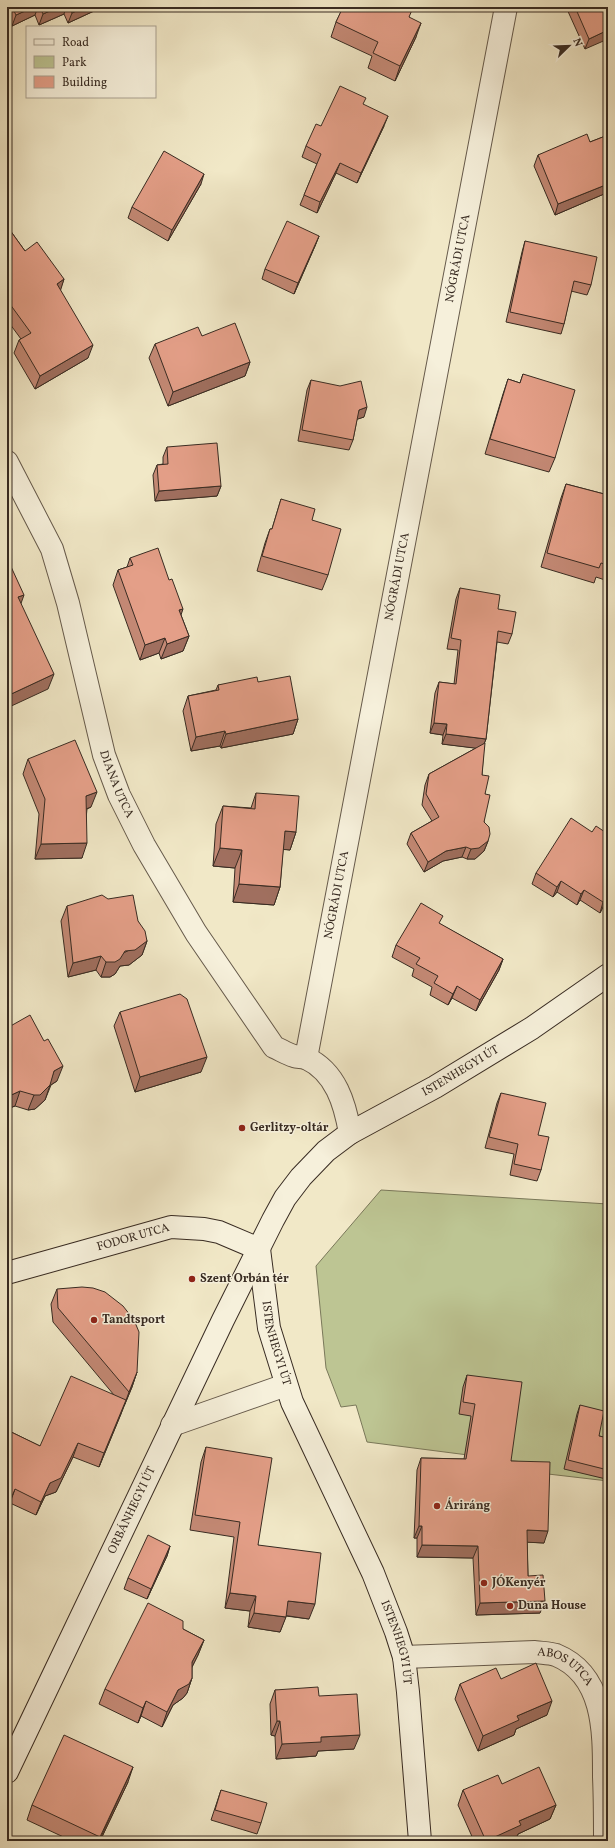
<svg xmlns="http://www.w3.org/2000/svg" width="615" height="1848" font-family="Vollkorn,serif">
<rect width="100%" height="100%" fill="#f1e8c7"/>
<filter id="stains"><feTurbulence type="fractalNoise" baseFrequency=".005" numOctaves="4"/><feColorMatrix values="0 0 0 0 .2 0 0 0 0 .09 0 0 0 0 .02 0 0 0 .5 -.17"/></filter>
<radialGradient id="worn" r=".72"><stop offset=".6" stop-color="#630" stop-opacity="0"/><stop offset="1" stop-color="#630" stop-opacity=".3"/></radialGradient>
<path fill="#bdc593" stroke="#7a785a" d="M381,1190L608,1204V1481L548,1474L530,1463L367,1442L356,1405L341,1407L326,1368L316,1266Z"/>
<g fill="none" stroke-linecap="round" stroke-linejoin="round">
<g stroke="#665a4b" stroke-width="24">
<g id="street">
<path id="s1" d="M7,462L52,549L68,603L104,755L119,795L144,845L196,933L274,1047C281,1050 287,1054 294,1056C298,1057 303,1057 306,1058C336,1072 345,1104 350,1133"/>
<path id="s2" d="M306,1058L506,7"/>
<path d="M172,1425L286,1385"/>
<path id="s3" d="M404,1657L535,1652C541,1653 550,1653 556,1655C605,1675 604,1733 604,1777C605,1798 605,1820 605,1841"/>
</g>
</g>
<g stroke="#382b22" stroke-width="24">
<g id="secondary">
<path id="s4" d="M259,1249L269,1328L292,1402L373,1573L396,1632L404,1657L408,1692L420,1841"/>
<path id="s5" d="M7,1273L171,1227L204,1229L219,1232L259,1249"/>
<path id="s6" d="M7,1772L223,1320L273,1220L285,1198L301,1177L326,1151L350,1133L435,1087L532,1028L608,975"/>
</g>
</g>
<use href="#street" stroke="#f6f0db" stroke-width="22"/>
<use href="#secondary" stroke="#f6f0db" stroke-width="22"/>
</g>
<path fill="#c48975" stroke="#382b22" d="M7,7H96L94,11L68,23L64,14L39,25L35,15L12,26L8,16Z
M334,7H405L409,17L416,37L395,81L368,68L372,56L331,37L336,22L341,12L333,8Z
M566,7H608L585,49Z
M364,105L384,126L357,183L336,173L317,213L300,205L317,164L302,157L306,146L321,126Z
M608,135V203L604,194L555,215L534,166L538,155L590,142Z
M201,184L168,241L128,218L132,207Z
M7,226L25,251L64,279L60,290L88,358L35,389L14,353L19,340L21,339L7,320Z
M319,236L315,246L294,294L262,279L265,269Z
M525,241L591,285L587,295L571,291L564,324L561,334L506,322L522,252Z
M202,336L250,362L245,376L168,406L149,358L155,344Z
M523,374L555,458L549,472L485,454L503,394L508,379L520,383Z
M311,380L364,417L357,419L353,440L349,450L298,441L307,390Z
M167,447L221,486L217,496L155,501L153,475L157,465L163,464V457Z
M566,484L608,495V581L596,577L594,583L541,567L561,498Z
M281,499L312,520L328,575L322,590L257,571L265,543L270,529H272Z
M130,558L181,615L189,636L183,651L161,659L159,653L140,660L113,585L118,570L127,567Z
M460,588L498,609L512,634L508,644L497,642L486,739L484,744L482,775L485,794L484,822L488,841L484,851L475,859H467L462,857L443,861L424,872L407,844L411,833L432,821L422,805L425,785L429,774L476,748L442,744L443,735L430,733L435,693L439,682L454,684L458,650L447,649L456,599Z
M258,682L298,719L293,734L221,748L220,746L191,751L183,711L188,696L216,690L218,685Z
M28,759L91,807L87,809L82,858L35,859L39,814L23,774Z
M256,793L296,832L290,850L283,849L280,887L274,905L233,902L235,868L213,866L216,824L223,806L251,808Z
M592,832L608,834V911L603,907L600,913L580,900L577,905L557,892L553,897L532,884L536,873Z
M67,906L138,921L147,941L142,955L129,965L120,966L115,974L110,977H101L96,970L68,977L61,921Z
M440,924L503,959L499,970L476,1011L452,998L448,1005L430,995L432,987L412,976L414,969L392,957L396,945Z
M120,1012L201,1072L135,1092L114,1026Z
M7,1028L57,1081L51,1085L45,1100L35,1109L28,1110L15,1106L7,1109Z
M501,1093L538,1135L541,1170L537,1181L510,1175L514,1154L485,1148L497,1103Z
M57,1289L137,1372L132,1387L99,1467L73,1457L56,1492L45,1496L36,1515L10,1503L7,1510V1430L40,1446L114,1395L53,1322L51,1304Z
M467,1375L511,1461L544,1543L527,1542L528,1576L540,1613L476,1615L473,1558L417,1557V1538H414L417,1470L421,1458L464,1459L471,1416L459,1414L463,1387Z
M580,1405L599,1436L608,1438V1472L606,1479L564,1469L577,1414Z
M206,1447L258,1545L309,1619L286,1616L280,1632L248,1627L250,1611L225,1608L234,1537L190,1530L201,1462Z
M170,1546L167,1556L147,1599L124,1589L128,1578Z
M183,1629L204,1640L198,1655L192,1667V1678L187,1693L183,1698L173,1705L162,1727L141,1716L138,1723L99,1704L105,1689Z
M460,1684L547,1715L516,1729L514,1735L478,1751L455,1699Z
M275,1690L319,1696L354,1749L318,1751L316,1756L276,1759L275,1736L271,1735L270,1704Z
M128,1782L100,1841H72L27,1820L32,1805Z
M221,1790L261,1823L257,1834L211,1820Z
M463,1790L556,1805L550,1819L518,1834L515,1840L513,1841H474L458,1805Z"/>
<path fill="#a06f5f" stroke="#382b22" d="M8,7H11L7,16V8Z
M34,7H38L35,15L12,26L16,15Z
M59,7H66L64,14L39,25L43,14Z
M84,7H96L94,11L68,23L72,13Z
M421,23L416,37L395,81L400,66Z
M608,30V39L585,49L589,39Z
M388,116L384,126L357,183L361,173Z
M340,163L336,173L317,213L320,202Z
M204,174L201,184L168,241L172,230Z
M608,184L604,194L555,215L558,204Z
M319,236L315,246L294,294L298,283Z
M64,279L60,292L57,284Z
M93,345L88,358L35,389L40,376Z
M250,362L245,376L168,406L173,392Z
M367,407L364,417L355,420L359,410Z
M221,486L217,496L155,501L159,491Z
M24,595L19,609L18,597Z
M183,609L178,624L179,610Z
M189,636L183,651L161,659L167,644Z
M165,638L159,653L140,660L145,645Z
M54,674L48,689L7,708V696Z
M298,719L293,734L221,748L226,734Z
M434,723L447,724L443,735L430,733Z
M225,731L220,746L191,751L196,737Z
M446,734L486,739L482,749L442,744Z
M97,792L91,807L81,811L86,796Z
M285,831L296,832L290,850L278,849Z
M488,841L484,851L475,859H467L471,849Z
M87,843L82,858L35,859L41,844Z
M466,847L462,857L443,861L424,872L428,862L446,851Z
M220,848L242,850L235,868L213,866Z
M561,881L557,892L553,897L557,887Z
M239,884L280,887L274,905L233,902Z
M584,890L580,900L577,905L581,894Z
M607,897L603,907L600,913L603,902Z
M147,941L142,955L129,965L120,966L115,974L110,977H101L106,962Z
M101,956L96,970L68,977L73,963Z
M503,959L499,970L476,1011L480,1000Z
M457,986L452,998L448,1005L453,994Z
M207,1057L201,1072L135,1092L140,1077Z
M63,1066L57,1081L49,1086L54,1071Z
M50,1085L45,1100L35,1109L28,1110L34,1095Z
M20,1091L15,1106L7,1109V1097Z
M137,1372L132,1387L124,1406L129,1392Z
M126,1400L121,1414L99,1467L104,1453Z
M78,1443L73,1457L56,1492L45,1496L36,1515L41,1502L50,1483Z
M15,1489L10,1503L7,1510V1508Z
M419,1526H422L417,1538H414Z
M527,1530L548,1531L544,1543L523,1542Z
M422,1545L478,1546L473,1558L417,1557Z
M170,1546L167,1556L147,1599L151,1589Z
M230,1593L256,1596L250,1611L225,1608Z
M288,1601L315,1604L309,1619L282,1615Z
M545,1601L540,1613L476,1615L480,1603Z
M254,1613L286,1617L280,1632L248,1627Z
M204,1640L198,1655L187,1677L192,1662Z
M192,1678L187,1693L183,1698L173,1705L162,1727L167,1712L178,1690Z
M146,1701L141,1716L138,1723L143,1708Z
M552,1701L547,1715L516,1729L514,1735L478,1751L483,1736L517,1716Z
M277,1721H280L275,1736L271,1735Z
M360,1735L354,1749L318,1751L316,1756L276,1759L282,1744L321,1737Z
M133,1767L128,1782L100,1841H99Z
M556,1805L550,1819L518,1834L515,1840L513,1841H486L519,1821Z"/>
<path fill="#e49f88" stroke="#382b22" d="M12,7H34L16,15Z
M40,7H59L43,14Z
M69,7H84L72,13Z
M343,7H405L412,10L409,17L421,23L400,66L373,53L378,42L336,22Z
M575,7H608V30L589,39Z
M340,86L366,98L363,104L388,116L361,173L340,163L320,202L304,195L321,154L306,146L316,124L321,126Z
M587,134L590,142L608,135V184L558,204L538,155Z
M164,151L204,174L172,230L132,207Z
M287,221L319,236L298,283L265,269Z
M7,226L25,251L37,242L64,279L57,284L93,345L40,376L19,340L31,333L7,300Z
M525,241L597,257L591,285L574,281L564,324L510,312Z
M235,323L250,362L173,392L155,344L198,327L202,336Z
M523,374L575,390L555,458L490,439L508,379L520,383Z
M311,380L340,386L361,381L367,407L359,410L353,440L302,430Z
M217,443L221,486L159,491L157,465L168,464L167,447Z
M566,484L608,495V565L601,563L599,568L547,553Z
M281,499L315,509L312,520L341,529L328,575L262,556L270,529H272Z
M158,548L169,580L172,579L183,609L179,610L189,636L167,644L165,638L145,645L118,570L133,565L130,558Z
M7,558L24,595L18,597L54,674L7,696Z
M460,588L500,595L498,609L516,612L512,634L498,631L486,739L446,734L447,724L434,723L439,682L456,684L461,640L451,638Z
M290,676L298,719L226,734L225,731L196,737L188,696L219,690L218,685L257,677L258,682Z
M75,740L97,792L86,796L87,843L41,844L45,799L28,759Z
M485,743L482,775L489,776L485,794L490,795L484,822L489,827L490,834L488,841L479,848L471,849L466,847L446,851L428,862L411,833L439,817L426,794L429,774Z
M256,793L299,796L296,832L285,831L280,887L239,884L242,850L220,848L223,806L255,809Z
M571,818L592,832L596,826L608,834V898L607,897L603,902L584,890L581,894L561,881L557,887L536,873Z
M102,895L108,899L133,895L138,921L145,931L147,941L135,950L125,951L120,959L115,962H106L101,956L73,963L67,906Z
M421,903L443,916L439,923L503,959L480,1000L457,986L453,994L434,983L438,976L416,964L420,958L396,945Z
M180,994L187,999L207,1057L140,1077L120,1012Z
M30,1015L44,1041L48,1039L63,1066L54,1071L50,1085L40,1095H34L20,1091L7,1097V1028Z
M501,1093L546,1103L538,1135L549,1137L541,1170L514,1164L518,1144L489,1137Z
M82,1287L93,1288L105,1292L123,1306L134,1320L139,1332L137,1372L129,1392L58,1308L57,1289Z
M467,1375L522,1382L511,1461L550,1462L548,1531L527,1530L528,1576L543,1575L545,1601L480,1603L478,1546L422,1545V1526H419L421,1458L466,1459L475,1404L463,1402Z
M71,1376L126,1400L104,1453L78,1443L61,1478L50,1483L41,1502L15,1489L7,1508V1430L40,1446Z
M580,1405L604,1411L599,1436L608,1438V1470L568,1460Z
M206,1447L272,1458L258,1545L321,1553L315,1604L288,1601L286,1617L254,1613L256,1596L230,1593L240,1522L195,1515Z
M148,1535L170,1546L151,1589L128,1578Z
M148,1603L183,1621V1629L204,1640L192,1662V1678L189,1684L178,1690L167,1712L146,1701L143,1708L105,1689Z
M536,1663L552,1701L517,1716L519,1720L483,1736L460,1684L496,1668L501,1679Z
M318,1687L319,1696L357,1694L360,1735L321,1737V1742L282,1744L280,1721H277L275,1690Z
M64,1735L133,1767L100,1837L32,1805Z
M539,1767L556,1805L519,1821L521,1825L486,1841L463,1790L498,1775L502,1784Z
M221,1790L267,1803L261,1823L215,1810Z"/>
<g fill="#8f2418" stroke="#f6f0db" stroke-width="1.5">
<circle cx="242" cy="1128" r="4"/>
<circle cx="192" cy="1279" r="4"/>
<circle cx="94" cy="1320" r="4"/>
<circle cx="437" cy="1506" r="4"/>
<circle cx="484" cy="1583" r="4"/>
<circle cx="510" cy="1606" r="4"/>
</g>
<g text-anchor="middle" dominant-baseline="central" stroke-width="3" stroke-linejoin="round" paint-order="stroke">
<g font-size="12" fill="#382b22" stroke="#f6f0db">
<text stroke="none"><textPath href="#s2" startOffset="814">NÓGRÁDI UTCA</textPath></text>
<text stroke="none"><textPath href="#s2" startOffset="490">NÓGRÁDI UTCA</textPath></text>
<text stroke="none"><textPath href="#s1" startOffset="342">DIANA UTCA</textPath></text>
<text stroke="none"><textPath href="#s2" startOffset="166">NÓGRÁDI UTCA</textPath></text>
<text stroke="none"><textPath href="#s6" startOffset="857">ISTENHEGYI ÚT</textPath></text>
<text stroke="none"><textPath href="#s5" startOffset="131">FODOR UTCA</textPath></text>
<text stroke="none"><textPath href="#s4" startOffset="96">ISTENHEGYI ÚT</textPath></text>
<text stroke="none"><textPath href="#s6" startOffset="290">ORBÁNHEGYI ÚT</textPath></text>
<text stroke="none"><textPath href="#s4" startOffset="420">ISTENHEGYI ÚT</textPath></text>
<text stroke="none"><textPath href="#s3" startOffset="166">ABOS UTCA</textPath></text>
</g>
<g font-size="12" font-weight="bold" fill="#382b22" stroke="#f6f0db" text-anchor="start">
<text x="250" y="1128">Gerlitzy-oltár</text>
<text x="200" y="1279">Szent Orbán tér</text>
<text x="102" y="1320">Tandtsport</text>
<text x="445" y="1506">Áriráng</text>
<text x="492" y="1583">JÓKenyér</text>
<text x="518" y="1606">Duna House</text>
</g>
</g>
<rect width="615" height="1848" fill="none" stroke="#f1e8c7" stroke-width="24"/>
<rect x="8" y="8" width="599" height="1832" fill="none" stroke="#382b22" stroke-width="2"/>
<rect x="12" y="12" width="591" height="1824" fill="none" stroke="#382b22"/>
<rect x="26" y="26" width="130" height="72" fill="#f6f0db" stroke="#aaa191"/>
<rect x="34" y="39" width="20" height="6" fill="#f6f0db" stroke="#aaa191"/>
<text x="62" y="46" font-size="12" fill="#382b22">Road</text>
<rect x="34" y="56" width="20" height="12" fill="#bdc593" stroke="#aaa191"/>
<text x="62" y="66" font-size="12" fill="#382b22">Park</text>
<rect x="34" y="76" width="20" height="12" fill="#e49f88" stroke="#aaa191"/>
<text x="62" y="86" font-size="12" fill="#382b22">Building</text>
<g transform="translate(569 46) rotate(67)" stroke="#f6f0db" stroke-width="3" paint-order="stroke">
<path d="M0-3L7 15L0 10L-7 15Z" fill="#382b22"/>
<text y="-6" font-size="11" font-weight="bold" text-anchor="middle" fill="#382b22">N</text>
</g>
<rect width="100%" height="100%" filter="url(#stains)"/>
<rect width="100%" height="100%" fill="url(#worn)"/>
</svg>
